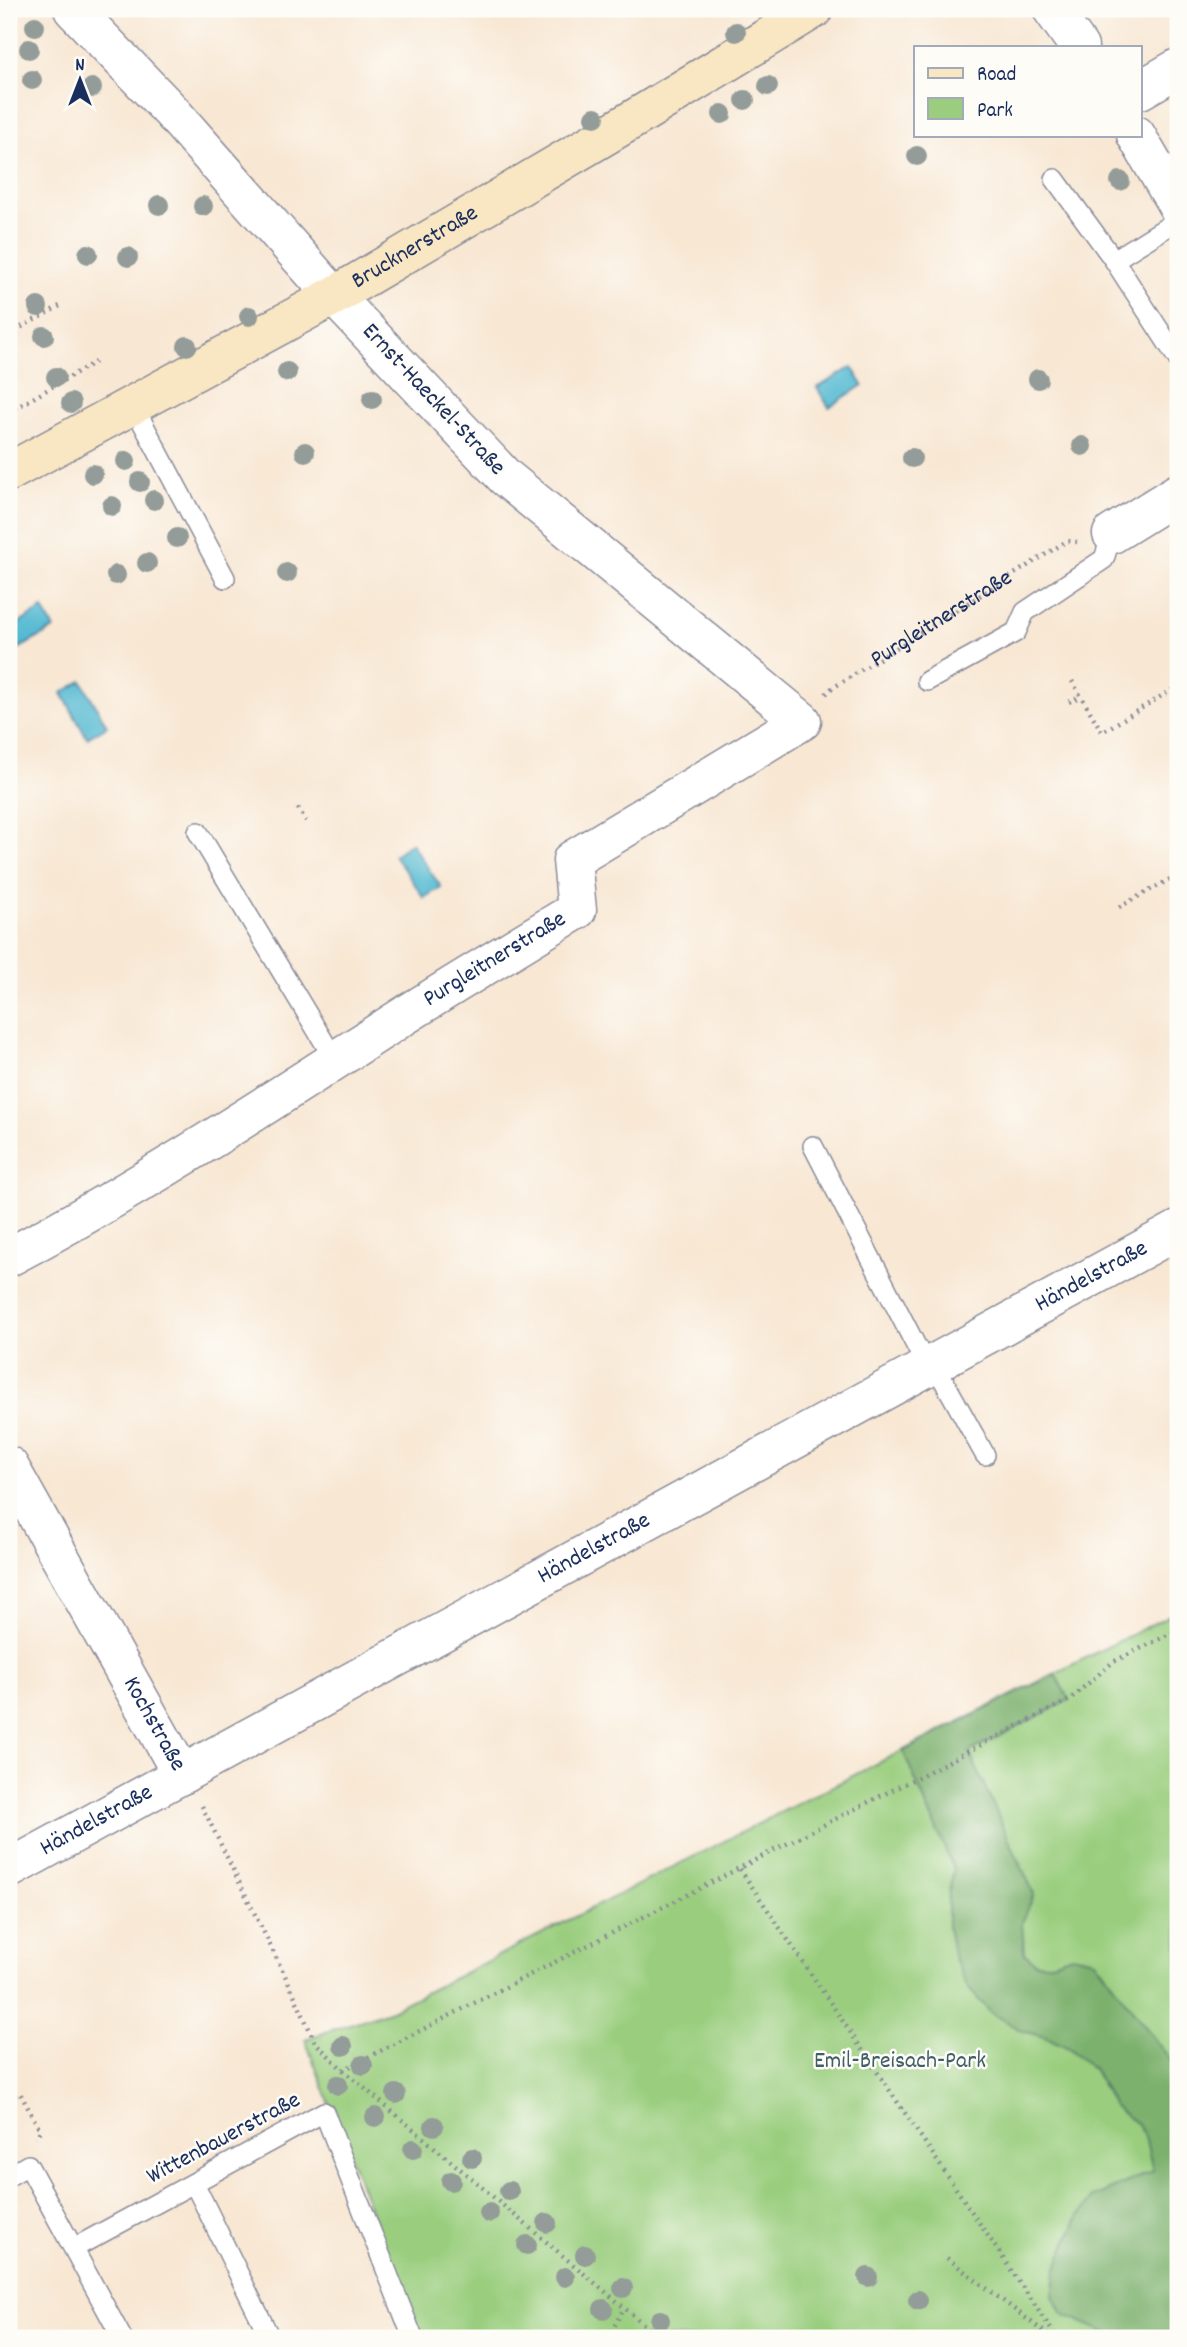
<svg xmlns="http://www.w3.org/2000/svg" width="1187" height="2347" font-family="Dekko,sans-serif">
<rect width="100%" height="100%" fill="#fdfcf7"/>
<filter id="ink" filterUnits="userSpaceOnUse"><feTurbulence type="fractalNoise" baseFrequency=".0143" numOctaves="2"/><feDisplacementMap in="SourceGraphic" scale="14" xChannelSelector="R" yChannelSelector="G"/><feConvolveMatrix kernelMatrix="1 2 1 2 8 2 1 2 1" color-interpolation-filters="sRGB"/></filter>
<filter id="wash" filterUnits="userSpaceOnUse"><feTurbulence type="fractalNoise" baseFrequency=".00686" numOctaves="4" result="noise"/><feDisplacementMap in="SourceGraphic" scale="28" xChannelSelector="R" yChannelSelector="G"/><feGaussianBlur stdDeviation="1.57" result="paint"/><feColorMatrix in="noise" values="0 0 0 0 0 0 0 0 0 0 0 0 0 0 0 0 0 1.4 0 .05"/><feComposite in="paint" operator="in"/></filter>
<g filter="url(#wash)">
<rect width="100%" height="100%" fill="#f8e7d3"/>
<path fill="#9ace7e" stroke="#5a7e6e" stroke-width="2" d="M1178,1611V2338H419L305,2039L389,2011Z"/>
<path fill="#7bb16d" stroke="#4b7066" stroke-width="2" d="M1055,1674L1069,1700L969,1752L1034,1894L1022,1923L1024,1953L1036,1963H1048L1072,1955L1095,1960L1178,2070V2338H1118L1063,2314L1053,2296L1056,2271L1065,2245L1079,2216L1093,2197L1153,2171L1145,2137L1137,2124L1114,2107L1094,2070L1069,2048L1048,2038L1023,2031L990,2012L968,1988L954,1958L948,1928V1894L954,1870L903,1751Z"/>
<path fill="#53b9d1" stroke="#377498" stroke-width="2" d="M852,367L863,385L829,407L817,388Z
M43,609L54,629L16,650L9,636V629Z
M82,681L107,726L87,738L62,693Z
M411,843L441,887L424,898L394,855Z"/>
</g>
<g filter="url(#ink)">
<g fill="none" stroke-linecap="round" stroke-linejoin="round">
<g stroke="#8a8b98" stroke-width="22">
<path id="lane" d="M1055,179L1114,260
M1178,220L1114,260L1178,359
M132,403L225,578
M927,681L1016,632L1025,612L1104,559L1112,534
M198,832L336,1062
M813,1146L927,1367
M934,1363L985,1455
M9,2176L28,2165L122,2338
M194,2183L270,2338
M74,2248L324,2112L413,2338"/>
</g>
<g stroke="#8a8b98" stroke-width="41">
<g id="street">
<path d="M1052,9L1079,47"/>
<path d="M1140,90L1178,68"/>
<path d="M1136,135L1178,207"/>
<path d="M1112,534L1178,493"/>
<path id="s2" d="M9,1257C145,1185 275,1099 404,1016C461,980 519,945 577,910L572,860L802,721L505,477L334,296L170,110L73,9"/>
<path id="s3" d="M9,1466L182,1775"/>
<path id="s4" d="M9,1869L1178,1230"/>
</g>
</g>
<g stroke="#8a8b98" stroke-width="41">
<g id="secondary">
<path id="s5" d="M9,472L334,296L642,114L814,9"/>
</g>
</g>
<g stroke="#8a8b98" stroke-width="4.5" stroke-dasharray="2 5" stroke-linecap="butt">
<path d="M9,334L60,306"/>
<path d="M9,412L95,362"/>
<path d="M1072,681L1102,732L1178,686"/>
<path id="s1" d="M826,694L831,689L1067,541L1077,542"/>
<path d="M1069,702L1081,696"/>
<path d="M298,808L306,821"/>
<path d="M1119,907L1178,875"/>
<path d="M202,1806L291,1988L315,2042L343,2070L660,2338"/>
<path d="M740,1869L1057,2338"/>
<path d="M343,2070L1069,1700L1113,1662L1178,1630"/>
<path d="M9,2099L20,2093L40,2130L37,2138"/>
<path d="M947,2258L1052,2338"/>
<path d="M608,2338L624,2308"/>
</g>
<use href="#lane" stroke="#fff" stroke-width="19"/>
<use href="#street" stroke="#fff" stroke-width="38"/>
<use href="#secondary" stroke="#f9e7c3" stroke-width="38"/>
</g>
<g fill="#939c98">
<circle cx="35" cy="26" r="10"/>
<circle cx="736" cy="32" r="10"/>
<circle cx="29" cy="49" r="10"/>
<circle cx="32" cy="80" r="10"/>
<circle cx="768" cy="86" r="10"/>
<circle cx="92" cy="88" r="10"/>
<circle cx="745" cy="100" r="10"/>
<circle cx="722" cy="114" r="10"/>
<circle cx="595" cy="117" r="10"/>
<circle cx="917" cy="156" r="10"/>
<circle cx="1120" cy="181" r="10"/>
<circle cx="159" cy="205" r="10"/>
<circle cx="203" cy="206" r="10"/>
<circle cx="88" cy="254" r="10"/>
<circle cx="128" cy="257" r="10"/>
<circle cx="38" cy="307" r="10"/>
<circle cx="249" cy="316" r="10"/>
<circle cx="44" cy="336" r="10"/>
<circle cx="187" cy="346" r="10"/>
<circle cx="287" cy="372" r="10"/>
<circle cx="56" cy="377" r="10"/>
<circle cx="1038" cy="379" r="10"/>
<circle cx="372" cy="399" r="10"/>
<circle cx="71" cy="403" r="10"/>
<circle cx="1082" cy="446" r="10"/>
<circle cx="305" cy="452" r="10"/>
<circle cx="912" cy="458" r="10"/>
<circle cx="126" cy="461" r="10"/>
<circle cx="93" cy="474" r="10"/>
<circle cx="140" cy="482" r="10"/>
<circle cx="154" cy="500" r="10"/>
<circle cx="112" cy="506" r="10"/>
<circle cx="177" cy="538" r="10"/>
<circle cx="147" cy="563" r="10"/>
<circle cx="287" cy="573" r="10"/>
<circle cx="116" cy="575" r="10"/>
<circle cx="343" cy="2046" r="10"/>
<circle cx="363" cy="2065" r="10"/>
<circle cx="338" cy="2085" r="10"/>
<circle cx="396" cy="2094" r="10"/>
<circle cx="375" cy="2117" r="10"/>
<circle cx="434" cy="2126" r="10"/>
<circle cx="413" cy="2149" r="10"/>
<circle cx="472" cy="2158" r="10"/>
<circle cx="451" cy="2181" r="10"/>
<circle cx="509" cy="2191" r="10"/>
<circle cx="489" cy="2213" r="10"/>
<circle cx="547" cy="2223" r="10"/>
<circle cx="527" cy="2245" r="10"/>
<circle cx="585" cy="2255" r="10"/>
<circle cx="565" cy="2277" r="10"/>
<circle cx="868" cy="2277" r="10"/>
<circle cx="623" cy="2288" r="10"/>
<circle cx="918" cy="2300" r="10"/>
<circle cx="603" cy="2309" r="10"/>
<circle cx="660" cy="2320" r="10"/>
</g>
</g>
<g text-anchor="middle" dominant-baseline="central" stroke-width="5" stroke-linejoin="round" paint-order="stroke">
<g font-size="24" fill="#1b2f5e" stroke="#fdfcf7">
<text stroke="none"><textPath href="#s5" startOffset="464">Brucknerstraße</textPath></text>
<text transform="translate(433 400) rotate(47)">Ernst-Haeckel-Straße</text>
<text stroke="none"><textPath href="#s1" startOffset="138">Purgleitnerstraße</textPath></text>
<text stroke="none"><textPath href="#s2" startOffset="570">Purgleitnerstraße</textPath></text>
<text stroke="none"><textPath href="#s4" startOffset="1234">Händelstraße</textPath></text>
<text stroke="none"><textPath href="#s4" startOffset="667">Händelstraße</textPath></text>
<text stroke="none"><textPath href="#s3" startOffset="296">Kochstraße</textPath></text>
<text stroke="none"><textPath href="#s4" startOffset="100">Händelstraße</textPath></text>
<text transform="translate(224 2139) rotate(-28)">Wittenbauerstraße</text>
</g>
<g font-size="24" fill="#415f68" stroke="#fdfcf7">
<text x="900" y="2062">Emil-Breisach-Park</text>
</g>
</g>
<rect width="1187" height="2347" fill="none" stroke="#fdfcf7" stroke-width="35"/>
<rect x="914" y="46" width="228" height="91" fill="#fdfcf7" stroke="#a3aaba" stroke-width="2"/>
<rect x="928" y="68" width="35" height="10" fill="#f9e7c3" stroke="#a3aaba" stroke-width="2"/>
<text x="977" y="80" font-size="21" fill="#1b2f5e">Road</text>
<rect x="928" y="98" width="35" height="21" fill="#9ace7e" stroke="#a3aaba" stroke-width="2"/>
<text x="977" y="116" font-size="21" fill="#1b2f5e">Park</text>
<g transform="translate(80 80)" stroke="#fdfcf7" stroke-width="5" paint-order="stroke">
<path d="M0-5L12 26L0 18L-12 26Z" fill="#1b2f5e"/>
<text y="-10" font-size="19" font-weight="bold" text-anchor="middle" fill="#1b2f5e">N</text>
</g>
</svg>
